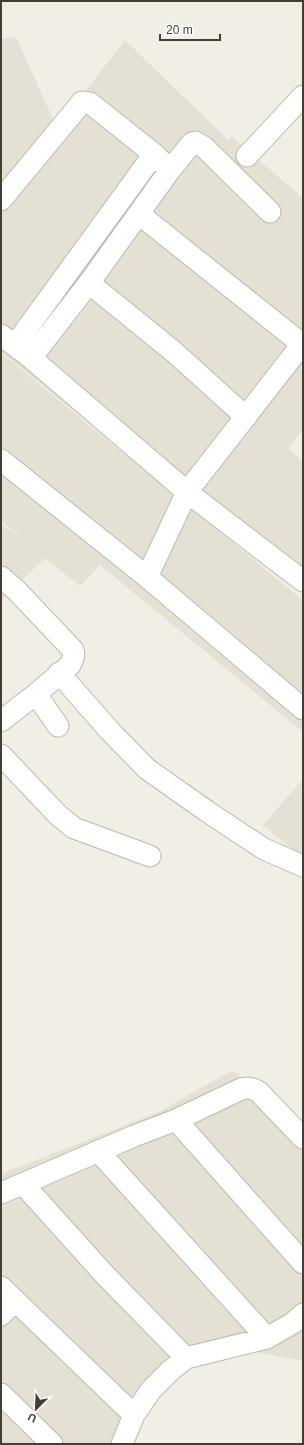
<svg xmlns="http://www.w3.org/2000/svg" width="304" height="1445" font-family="Arial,sans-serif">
<rect width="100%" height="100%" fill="#f1eee5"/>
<path fill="#e5e0d4" d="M16,37L57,128L125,40L228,140L232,137L303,198V430L288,448L303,461V586L261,552L77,413L1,352V39Z
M1,353L303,600V732L100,565L80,586L45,558L1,600V524L24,540L1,521Z
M303,779V858L263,825Z
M229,1072H233L237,1074L303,1140V1360L291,1359L254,1352L216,1357L202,1365L171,1377L126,1444H1V1174L159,1112Z"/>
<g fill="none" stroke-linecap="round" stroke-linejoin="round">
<g stroke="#bfb9ab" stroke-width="23">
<path id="minor" d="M247,156L303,96
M1,200L82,102L90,103L154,154L170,170
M139,214L302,344
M89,283L174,352L246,417
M1,335L31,358L187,492L303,581
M15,345L154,154
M31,358L89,283L170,170L192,143L195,142L204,147L270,212
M1,460L147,577L303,709
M1,577L16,590L73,650C75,656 73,659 70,665L36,694L1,721
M147,577L187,492L303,343
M59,673L109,730L147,769L208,812L264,849L303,866
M36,694L58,726
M1,755L58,815L74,828L150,856
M176,1120L303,1263
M98,1151L267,1338
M23,1184L105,1275L186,1358
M1,1193L134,1136L176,1120L241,1089C249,1087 252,1088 259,1092L303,1138
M1,1287L134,1415
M1,1315L15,1301
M1,1394L52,1444
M122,1444L134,1415L151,1390L170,1371L186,1358L267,1338L293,1323L303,1314"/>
</g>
<use href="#minor" stroke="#fff" stroke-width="21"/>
</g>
<rect width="304" height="1445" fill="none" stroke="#433f35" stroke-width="4"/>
<g transform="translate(36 1409) rotate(204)" stroke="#ffffff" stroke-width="3" paint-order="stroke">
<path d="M0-3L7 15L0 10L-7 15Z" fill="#433f35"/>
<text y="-6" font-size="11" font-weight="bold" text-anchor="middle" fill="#433f35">U</text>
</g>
<path d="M160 34v6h60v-6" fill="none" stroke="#433f35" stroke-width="2"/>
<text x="166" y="34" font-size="12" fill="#433f35" stroke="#ffffff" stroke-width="3" paint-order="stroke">20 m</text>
</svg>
